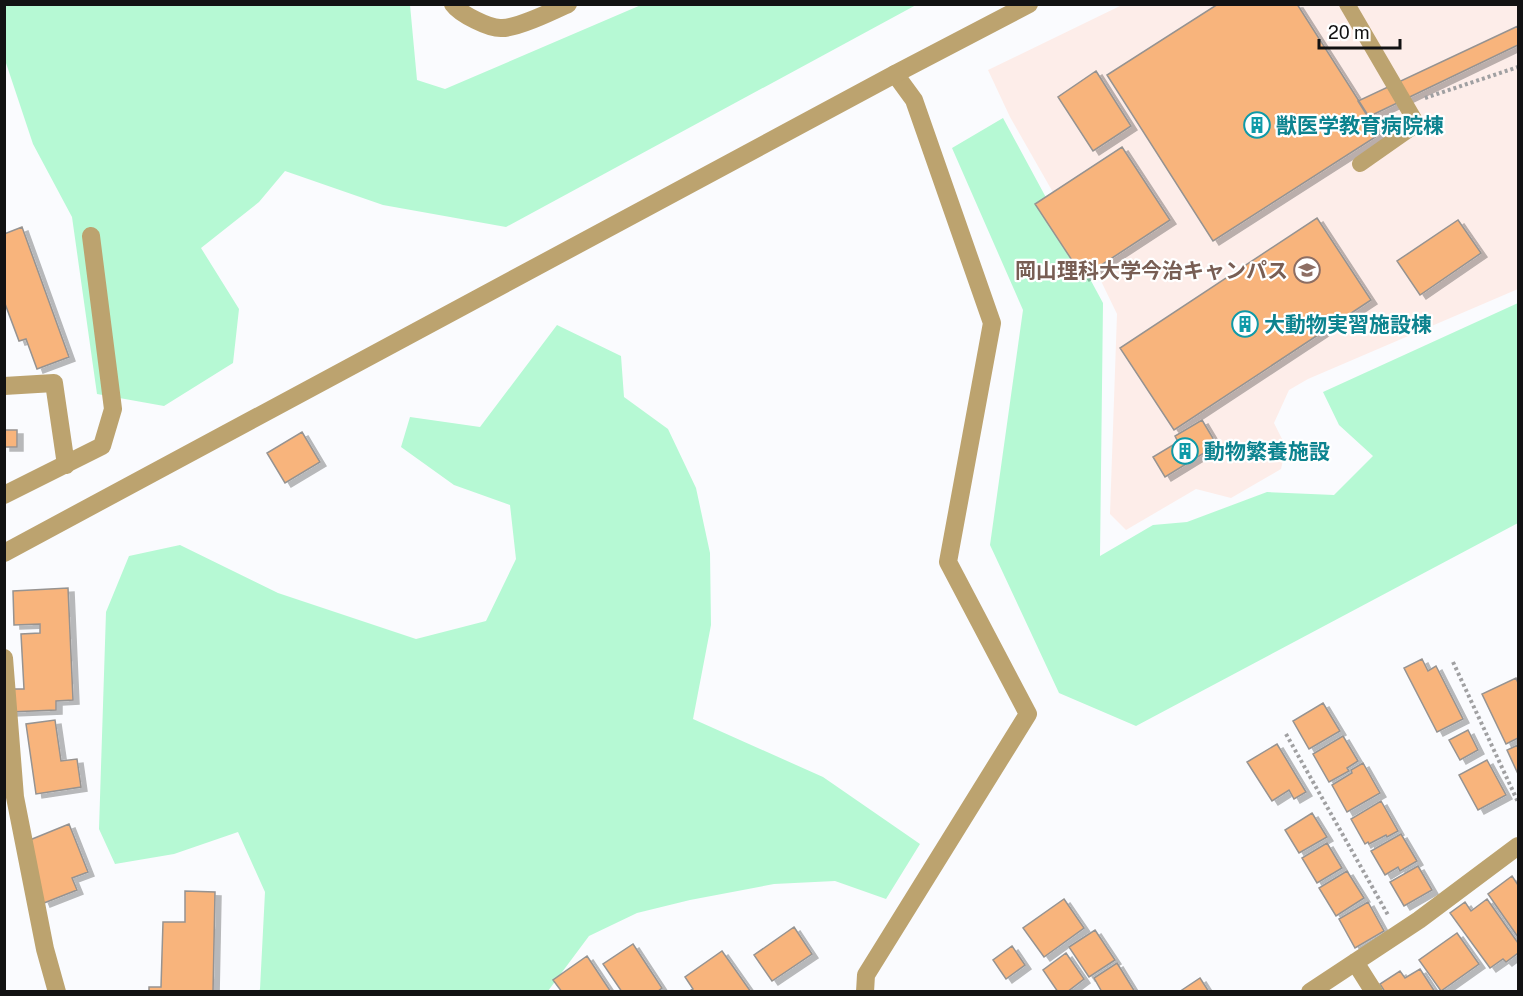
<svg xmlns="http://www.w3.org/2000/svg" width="1523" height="996" font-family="'Public Sans','Noto Sans JP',sans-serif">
<defs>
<filter id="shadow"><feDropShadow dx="6" dy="4" stdDeviation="0" flood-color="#0004"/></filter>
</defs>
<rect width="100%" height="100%" fill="#fafbfe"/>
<path fill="#fdede9" d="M1122,5H1518V289L1308,379L1289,390L1274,423L1286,447L1281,469L1231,498L1196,489L1126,530L1110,514L1117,314L1087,252L1010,117L988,70Z"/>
<path fill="#b6f9d4" d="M4,5H410L417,80L445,89L641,5H916L506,227L383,205L285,171L259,202L201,248L239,309L233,363L164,406L97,394L72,217L33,144L5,60Z
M1003,118L1103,303L1100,556L1153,525L1187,522L1267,492L1334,495L1373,456L1339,425L1323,392L1518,303V523L1136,726L1059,693L990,545L1023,310L952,148Z
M557,325L621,356L624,397L668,429L696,488L710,553L711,625L693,719L823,777L920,844L886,899L835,881L774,884L690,900L637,913L589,936L548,991L259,992L260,989L265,892L238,832L174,854L115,864L99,829L106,612L129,556L180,545L278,593L416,639L486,621L516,559L510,505L454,485L401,447L410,417L480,427Z"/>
<path fill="#f8b47c" stroke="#969391" stroke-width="1.5" filter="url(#shadow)" d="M1218,4H1297L1380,134L1213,241L1107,75Z
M1518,26V45L1368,117L1358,101Z
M1096,71L1131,126L1093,151L1058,97Z
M1122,147L1170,220L1083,277L1035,204Z
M1317,218L1371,300L1174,430L1120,348Z
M1458,220L1481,253L1420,295L1397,261Z
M22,227L69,357L37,369L26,339L19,341L4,301V234Z
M1202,420L1217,445L1165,477L1153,457L1178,442L1175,436Z
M4,430H17V447H4Z
M302,432L320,462L285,483L267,453Z
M68,588L73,700L56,701V710L9,712L8,689H24L21,634L40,633V624L14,625L13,591Z
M1422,659L1428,671L1436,666L1463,719L1437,732L1404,668Z
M1516,678L1518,683V738L1506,744L1482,694Z
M1323,703L1340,731L1309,749L1293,721Z
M55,720L61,761L77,759L81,787L36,794L26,724Z
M1468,730L1478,750L1460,760L1449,740Z
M1343,736L1358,761L1347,768L1349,771L1329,782L1313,754Z
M1277,744L1306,792L1294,799L1289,790L1272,801L1247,762Z
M1518,745V774L1507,750Z
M1487,760L1506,795L1478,810L1459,775Z
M1363,763L1380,793L1347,812L1332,785L1352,773L1351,770Z
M1381,801L1398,831L1387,837L1386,835L1369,844L1368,842L1365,844L1351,819Z
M1312,813L1327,837L1299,853L1285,830Z
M69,824L88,872L72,878L77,890L44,903L20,844Z
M1401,834L1417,861L1400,871L1398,867L1385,875L1371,851Z
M1327,843L1342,868L1317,883L1302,858Z
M1418,866L1432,890L1404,906L1390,882Z
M1347,871L1364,898L1336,916L1319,888Z
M1512,876L1518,885V937L1488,894Z
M185,891L215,892L213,992H149V987H161L163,922H185Z
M1064,899L1084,928L1044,957L1023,928Z
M1487,899L1518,943V953L1506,962L1503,959L1490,968L1450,913L1465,902L1471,911Z
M1368,902L1384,931L1355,948L1339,919Z
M794,927L812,954L772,981L754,955Z
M1095,930L1115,960L1089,977L1069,947Z
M1457,933L1479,964L1441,991L1419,960Z
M633,944L662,988L657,992H622L603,964Z
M1012,946L1025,965L1006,979L993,960Z
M722,951L751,992H688L693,989L685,977Z
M1066,953L1084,979L1067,992H1058L1043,970Z
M587,956L611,992H562L553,980Z
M1117,963L1135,992H1102L1094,978Z
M1420,969L1435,992H1385L1380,984L1400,971L1405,978Z
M1200,978L1209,992H1179Z"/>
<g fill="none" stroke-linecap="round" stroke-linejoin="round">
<path stroke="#a0a0a2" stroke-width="4" stroke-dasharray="3 3" stroke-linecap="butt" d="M1425,98L1518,67
M1453,662L1518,802
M1286,734L1388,915"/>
<path stroke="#bca36f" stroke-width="16" d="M1347,4L1417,124L1360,164"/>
<path stroke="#bca36f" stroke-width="18" d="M453,4C460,14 490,29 502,28C518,28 553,11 568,4
M4,386L54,383L66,465
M4,495L102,446L113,409L91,236
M4,658L15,797L45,949L57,992
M1355,962L1374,992
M865,992L866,975L1028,714L948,562L992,323L914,100L895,74
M1310,992L1419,920L1518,846"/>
<path stroke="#bca36f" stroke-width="18" d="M4,553L895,74L1029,4"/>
</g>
<defs>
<g id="building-ring" transform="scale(1.35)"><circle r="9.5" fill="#fff" stroke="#0f9aa8" stroke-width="1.5"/><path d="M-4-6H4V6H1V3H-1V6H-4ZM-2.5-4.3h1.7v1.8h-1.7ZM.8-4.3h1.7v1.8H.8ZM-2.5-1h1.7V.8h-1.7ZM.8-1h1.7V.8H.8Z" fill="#0f9aa8"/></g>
<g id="university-ring" transform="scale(1.35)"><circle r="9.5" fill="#fff" stroke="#8d6e63" stroke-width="1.5"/><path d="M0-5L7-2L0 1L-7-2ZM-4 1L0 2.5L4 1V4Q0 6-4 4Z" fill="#8d6e63"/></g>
</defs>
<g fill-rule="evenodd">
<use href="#building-ring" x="1257" y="125"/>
<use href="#university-ring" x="1307" y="270"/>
<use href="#building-ring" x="1245" y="324"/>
<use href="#building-ring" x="1185" y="451"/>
</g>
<g text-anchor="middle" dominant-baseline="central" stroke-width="4.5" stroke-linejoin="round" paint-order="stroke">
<g font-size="21" font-weight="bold" fill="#0d838f" stroke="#fff" text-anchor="start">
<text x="1276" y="125">獣医学教育病院棟</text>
<text x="1264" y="324">大動物実習施設棟</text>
<text x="1204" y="451">動物繁養施設</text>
</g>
<g font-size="21" font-weight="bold" fill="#785e54" stroke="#fff" text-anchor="end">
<text x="1288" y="270">岡山理科大学今治キャンパス</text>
</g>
</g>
<rect width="1523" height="996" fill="none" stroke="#121213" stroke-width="12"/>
<path d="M1319 39v9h81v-9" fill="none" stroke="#121213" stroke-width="3"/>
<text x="1328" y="39" font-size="18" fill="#121213" stroke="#ffffff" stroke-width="4.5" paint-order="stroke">20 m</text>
</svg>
